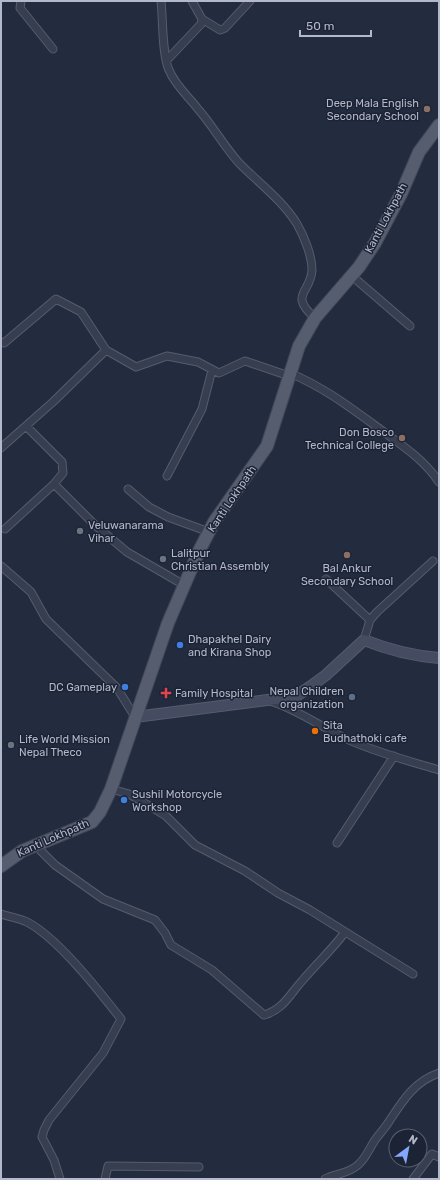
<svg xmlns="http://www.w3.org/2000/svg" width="440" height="1180" font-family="Rubik,sans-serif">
<rect width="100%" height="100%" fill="#232c3f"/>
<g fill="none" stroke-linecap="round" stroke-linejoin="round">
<g stroke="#555c6d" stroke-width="9">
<path id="minor" d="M21,1L20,8L53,49
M161,1C163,19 162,55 169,70C175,85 188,96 198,109C213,126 225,148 240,164C259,183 283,201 297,224C304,236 312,256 312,270C311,293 288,294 315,318
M202,19L220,30L225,28L250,1
M167,60L201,24L202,19L192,1
M352,276L410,326
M1,342L4,343L56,299L81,312L106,350
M290,373C324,388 344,403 373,424C397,442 422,457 439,482
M26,426L62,462L63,473L54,484L95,525L127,552L184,585
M1,448L54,401L106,350L136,367L167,356L198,362L219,373L245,361L289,376
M167,476L202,409L212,370
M128,489L149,507L168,517L209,532
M5,529L54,484
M1,566L31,592L46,619L117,688L135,717
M326,579L370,620
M364,640L370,620L377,612L433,561
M270,701C299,710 322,728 349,740C378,753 409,761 439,770
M111,789L129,794L143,802L166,816L195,845L245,871L278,893L310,910L413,974
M337,843L394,756
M35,845L55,865L103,899L155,920L165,933L171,945L212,970L264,1015C283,1010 290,994 302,981C316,964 332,950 345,932
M1,914C10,917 19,918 27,922C58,938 99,991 121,1019L103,1053L49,1120L44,1130L42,1137L54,1160L60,1179
M105,1179L108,1166L199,1167
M325,1179C337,1173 348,1174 358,1165C366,1158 369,1149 375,1140C380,1133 386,1127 390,1120C403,1100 415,1081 439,1073
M413,1179L432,1154L439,1157"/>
</g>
<g stroke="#555c6d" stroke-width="12">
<path id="secondary" d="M135,717L275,699H292L311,686L326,675L364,640C389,650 413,656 439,658"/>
</g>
<g stroke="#404758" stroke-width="14">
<path id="primary" d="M1,866L22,851L92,822L100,812L111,789L168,623L199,551L214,522L267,446L299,346L315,318L359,267L375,243L401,194L419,152L439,125"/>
</g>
<use href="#minor" stroke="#373e4f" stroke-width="7"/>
<use href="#secondary" stroke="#454c62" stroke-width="10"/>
<use href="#primary" stroke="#555d6f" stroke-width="12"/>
</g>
<g fill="#8d6e63" stroke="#1c2334" stroke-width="1.5">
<circle cx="427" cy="109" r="4"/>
<circle cx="402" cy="438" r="4"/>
<circle cx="347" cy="555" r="4"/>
</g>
<g fill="#6b7280" stroke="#1c2334" stroke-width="1.5">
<circle cx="80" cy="531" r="4"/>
<circle cx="163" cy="559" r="4"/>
<circle cx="11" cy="745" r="4"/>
</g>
<g fill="#3f7fe0" stroke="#1c2334" stroke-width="1.5">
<circle cx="180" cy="645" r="4"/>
<circle cx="125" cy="687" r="4"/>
<circle cx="124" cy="800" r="4"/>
</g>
<path fill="#e0444e" stroke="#1c2334" stroke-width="1.5" d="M164 687h4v4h4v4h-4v4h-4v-4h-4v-4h4z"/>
<circle fill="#5c6f8a" stroke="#1c2334" stroke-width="1.5" cx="352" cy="697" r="4"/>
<circle fill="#e8710a" stroke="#1c2334" stroke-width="1.5" cx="315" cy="731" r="4"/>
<g text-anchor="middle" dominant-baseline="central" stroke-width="3" stroke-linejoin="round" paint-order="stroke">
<g font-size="11" fill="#b3b9ca" stroke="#1c2334" text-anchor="start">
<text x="419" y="103" text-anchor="end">Deep Mala English<tspan x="419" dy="13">Secondary School</tspan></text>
<text x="394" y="432" text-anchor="end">Don Bosco<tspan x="394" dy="13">Technical College</tspan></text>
<text x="88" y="525">Veluwanarama<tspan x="88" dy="13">Vihar</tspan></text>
<text x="171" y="553">Lalitpur<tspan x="171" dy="13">Christian Assembly</tspan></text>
<text x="347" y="568" text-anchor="middle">Bal Ankur<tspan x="347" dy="13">Secondary School</tspan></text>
<text x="188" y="639">Dhapakhel Dairy<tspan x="188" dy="13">and Kirana Shop</tspan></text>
<text x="117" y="687" text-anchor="end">DC Gameplay</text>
<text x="344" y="691" text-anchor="end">Nepal Children<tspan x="344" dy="13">organization</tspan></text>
<text x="175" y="693">Family Hospital</text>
<text x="323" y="725">Sita<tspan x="323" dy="13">Budhathoki cafe</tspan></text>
<text x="19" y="739">Life World Mission<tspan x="19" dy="13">Nepal Theco</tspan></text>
<text x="132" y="794">Sushil Motorcycle<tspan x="132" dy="13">Workshop</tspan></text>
</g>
<g font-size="11" fill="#b3b9ca" stroke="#1c2334">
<text transform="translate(386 218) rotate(-62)">Kanti Lokhpath</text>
<text transform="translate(232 499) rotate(-56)">Kanti Lokhpath</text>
<text transform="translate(53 838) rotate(-24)">Kanti Lokhpath</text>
</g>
</g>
<rect width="440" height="1180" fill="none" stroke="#b3b9ca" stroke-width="4"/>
<g transform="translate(408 1148) rotate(32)"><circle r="19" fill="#1c2334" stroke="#585f70"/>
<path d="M0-3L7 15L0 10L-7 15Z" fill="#84a6fd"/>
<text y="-6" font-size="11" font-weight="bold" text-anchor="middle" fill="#b3b9ca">N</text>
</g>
<path d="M300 30v6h71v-6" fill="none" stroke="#b3b9ca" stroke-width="2"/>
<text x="306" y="30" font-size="12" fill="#b3b9ca" stroke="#1c2334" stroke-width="3" paint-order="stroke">50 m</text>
</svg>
